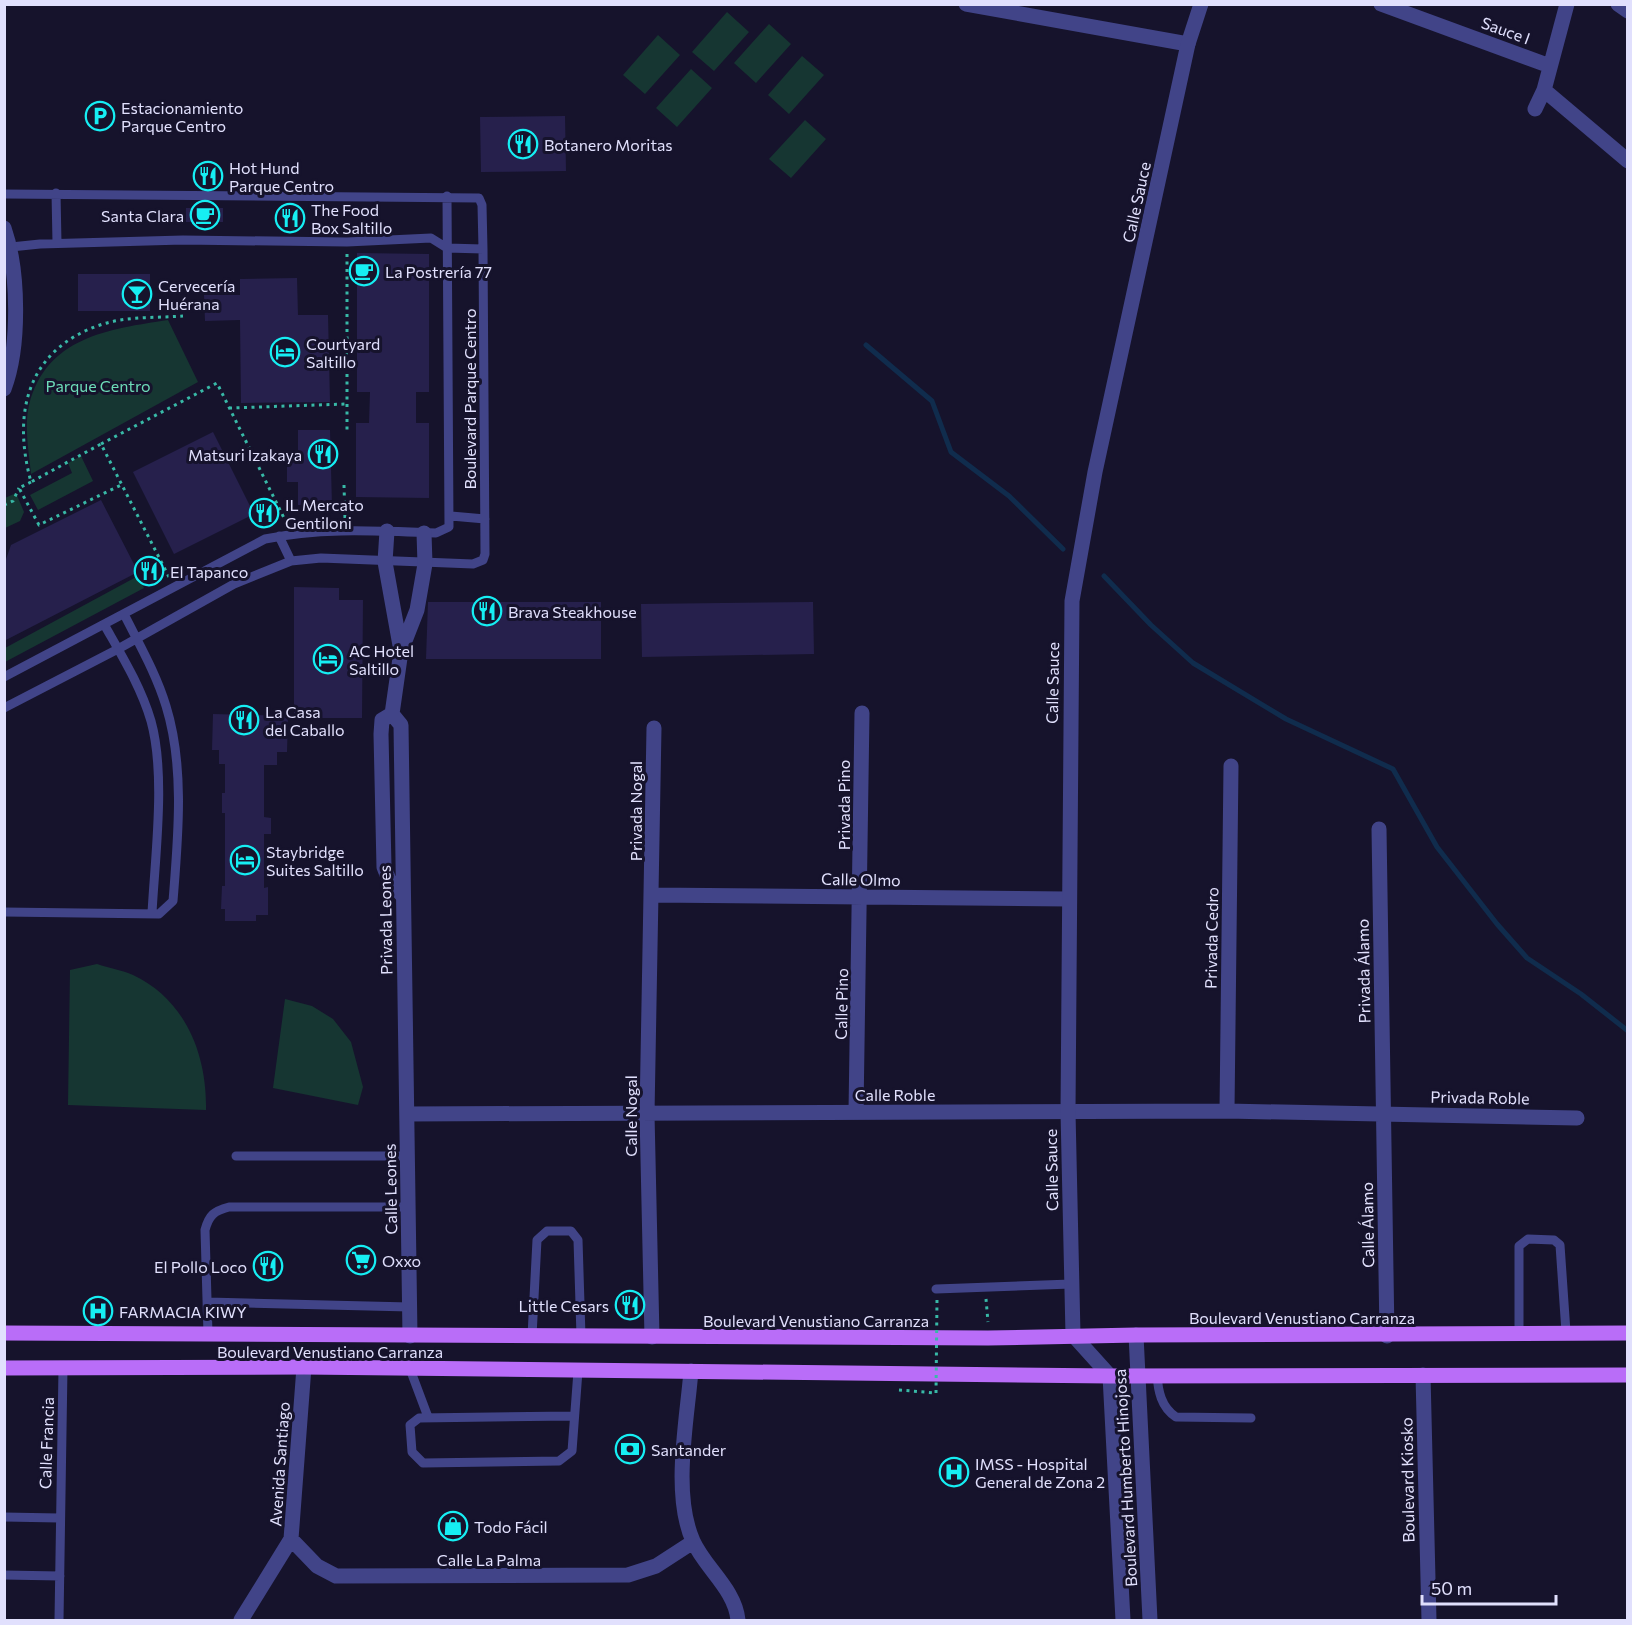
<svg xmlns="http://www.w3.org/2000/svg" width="1632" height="1625" font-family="Commissioner,sans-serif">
<rect width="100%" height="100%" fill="#16132c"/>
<path fill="#163632" d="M727,12L749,32L714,71L692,52Z
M769,24L791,44L756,83L734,63Z
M658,35L680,55L645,94L623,75Z
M802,56L824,75L789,114L768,95Z
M691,69L712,88L677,127L656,108Z
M805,120L826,139L791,178L769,159Z
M168,320L198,382L31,474C29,452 24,427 29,405C46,337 109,329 168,320Z
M81,456L93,481L38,510L30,495L72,473L68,463Z
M16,493L24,512L20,521L5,528V498Z
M138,576L144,588L5,662V648Z
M97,964C109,968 122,970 133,975C186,1000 207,1055 206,1110L68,1105L70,970Z
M285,999L312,1006L333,1019L351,1042L363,1087L358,1105L273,1088Z"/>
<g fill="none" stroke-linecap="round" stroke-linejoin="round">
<path stroke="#102c4d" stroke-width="5" d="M866,345L932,401L951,452L1009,496L1063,549
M1104,576L1151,625L1193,663L1286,719L1393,769L1437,847L1497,924L1527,958L1581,994L1628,1031"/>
</g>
<path fill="#26204c" d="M565,116L566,171L481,172L480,117Z
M186,208H223V222H186Z
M357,253L429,254V392H416V423H429V498L356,497V423H369L370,392H357Z
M78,274H150V311H78Z
M297,278L298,315H328L330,402L241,403L240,320L205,321L204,295H240V279Z
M298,430H330L332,506L298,505V482H287V457L298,458Z
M213,432L254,514L174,554L133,472Z
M101,500L138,572L4,641V565L11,545Z
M294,587L339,588V600H363L362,718H294Z
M428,602H601V659H426Z
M813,602L814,654L642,657L641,604Z
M213,714L288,716L287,752H277V765H264V817L271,818V834H264V888L268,887V915H256V921H225V909H221L222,886H225V813H222V793H225V764H219V750H212Z"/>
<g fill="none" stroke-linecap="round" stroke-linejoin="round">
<path stroke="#38b9a7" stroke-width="3" stroke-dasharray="3 4.5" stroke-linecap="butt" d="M347,254V430
M229,408L347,404
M101,444L217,383L286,522
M31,482L19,488L39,525L121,485
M344,485L345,519
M4,505L13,501L19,488
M169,577L101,444L31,482C12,413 27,350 100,325C126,316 156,318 183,316
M986,1299L988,1322
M899,1390L936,1393"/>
<path stroke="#414488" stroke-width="9" d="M56,193L57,243
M4,194L479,198L482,205L483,249L485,554L483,560L473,564L321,558L291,561L234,584L118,649L4,708
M11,247L40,244L183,240L347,242L431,238L447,248
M447,248L483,249
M451,516L485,519
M279,536L291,561
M105,626C122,656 141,687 151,721C166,775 155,856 152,913
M4,677L265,539C322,527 379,531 436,533L449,527L447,196
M4,912L159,914L173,901C178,838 185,767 166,706C156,673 139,644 124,614
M236,1156H407
M936,1289L1071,1284
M208,1302L410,1307
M1519,1332V1246L1528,1239L1554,1240L1560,1245L1566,1332
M208,1334L205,1230C209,1215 214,1211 229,1207H408
M532,1336L537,1240L547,1231H571L578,1240L581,1336
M410,1369L428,1417
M1157,1374C1158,1391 1161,1407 1176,1417L1251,1418
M572,1416L419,1418L410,1425L412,1452L423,1463L559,1461L572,1451L578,1371
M4,1517L59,1518
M4,1575L60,1576
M59,1620L63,1368"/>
<path stroke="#414488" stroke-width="15" d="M966,4L1188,44
M1381,4L1550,66
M1618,4L1628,11
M1544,90L1628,161
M1535,109L1544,90L1567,4
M387,531L385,562L401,651
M392,714L401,651L417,610L425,564L424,533
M1379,829L1387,1336
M402,895L389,880L384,867L381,734L382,720L392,714L401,725L410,1336
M652,895L1068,899
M1227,1111L1231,766
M856,1112L862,713
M407,1114L1227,1111L1577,1118
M652,1337L647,1114L654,728
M691,1371C687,1421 672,1494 693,1541C705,1568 735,1589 738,1620
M1423,1375L1429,1620
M291,1539L317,1566L336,1576L628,1575L656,1566L693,1542
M241,1620L291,1539L304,1367"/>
<path stroke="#414488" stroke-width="15" d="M4,228C19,271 20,347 4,389
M1136,1335L1150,1620
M1123,1620L1110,1376L1073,1335L1068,1112L1072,601L1095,472L1188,44L1201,4"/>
<path stroke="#b96df8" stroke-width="15" d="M4,1333L988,1338L1136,1335L1628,1333
M4,1368L304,1367L1110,1376L1628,1375"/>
<path stroke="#38b9a7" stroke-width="3" stroke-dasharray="3 4.5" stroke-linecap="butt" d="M936,1393L937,1299"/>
</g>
<defs>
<g id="parking-ring" transform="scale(1.5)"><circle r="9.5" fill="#16132c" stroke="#16eef3" stroke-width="1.5"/><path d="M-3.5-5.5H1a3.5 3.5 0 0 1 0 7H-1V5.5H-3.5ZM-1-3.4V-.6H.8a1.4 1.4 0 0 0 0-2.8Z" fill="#16eef3"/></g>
<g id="restaurant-ring" transform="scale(1.5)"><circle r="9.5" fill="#16132c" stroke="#16eef3" stroke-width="1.5"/><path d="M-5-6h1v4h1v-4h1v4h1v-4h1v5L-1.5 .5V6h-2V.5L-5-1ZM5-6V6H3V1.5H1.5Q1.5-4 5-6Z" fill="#16eef3"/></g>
<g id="cafe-ring" transform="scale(1.5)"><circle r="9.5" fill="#16132c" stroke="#16eef3" stroke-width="1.5"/><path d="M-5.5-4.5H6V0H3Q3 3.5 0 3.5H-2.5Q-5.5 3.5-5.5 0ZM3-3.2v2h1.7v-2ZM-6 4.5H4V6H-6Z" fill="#16eef3"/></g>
<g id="bar-ring" transform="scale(1.5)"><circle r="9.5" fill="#16132c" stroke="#16eef3" stroke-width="1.5"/><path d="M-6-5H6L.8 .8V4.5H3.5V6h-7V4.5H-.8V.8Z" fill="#16eef3"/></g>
<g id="hotel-ring" transform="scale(1.5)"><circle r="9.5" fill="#16132c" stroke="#16eef3" stroke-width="1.5"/><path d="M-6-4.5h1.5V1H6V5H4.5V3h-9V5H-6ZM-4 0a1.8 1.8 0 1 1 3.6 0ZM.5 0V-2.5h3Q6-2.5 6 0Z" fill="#16eef3"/></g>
<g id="supermarket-ring" transform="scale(1.5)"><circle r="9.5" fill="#16132c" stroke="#16eef3" stroke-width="1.5"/><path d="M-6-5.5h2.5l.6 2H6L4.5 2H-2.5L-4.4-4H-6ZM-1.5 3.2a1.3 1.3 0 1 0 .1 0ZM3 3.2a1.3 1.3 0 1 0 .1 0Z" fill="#16eef3"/></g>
<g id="hospital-ring" transform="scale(1.5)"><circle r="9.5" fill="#16132c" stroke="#16eef3" stroke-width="1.5"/><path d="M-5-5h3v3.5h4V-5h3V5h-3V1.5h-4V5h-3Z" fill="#16eef3"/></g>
<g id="bank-ring" transform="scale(1.5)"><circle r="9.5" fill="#16132c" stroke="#16eef3" stroke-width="1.5"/><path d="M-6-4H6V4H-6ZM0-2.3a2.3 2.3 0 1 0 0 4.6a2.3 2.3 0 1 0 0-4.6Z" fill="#16eef3"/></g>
<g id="shop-ring" transform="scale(1.5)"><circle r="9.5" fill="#16132c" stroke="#16eef3" stroke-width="1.5"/><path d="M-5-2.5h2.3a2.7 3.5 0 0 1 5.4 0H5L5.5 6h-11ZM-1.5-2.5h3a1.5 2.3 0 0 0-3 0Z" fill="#16eef3"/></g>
</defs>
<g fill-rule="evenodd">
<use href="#parking-ring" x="100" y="116"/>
<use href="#restaurant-ring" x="523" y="144"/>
<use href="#restaurant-ring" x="208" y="176"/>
<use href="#cafe-ring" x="205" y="215"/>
<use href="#restaurant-ring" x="290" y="218"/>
<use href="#cafe-ring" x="364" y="271"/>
<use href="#bar-ring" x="137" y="294"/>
<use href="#hotel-ring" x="285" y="352"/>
<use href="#restaurant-ring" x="323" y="454"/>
<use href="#restaurant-ring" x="264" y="513"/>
<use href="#restaurant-ring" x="149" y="571"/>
<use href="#restaurant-ring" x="487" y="611"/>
<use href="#hotel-ring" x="328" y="659"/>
<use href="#restaurant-ring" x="244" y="720"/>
<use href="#hotel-ring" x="245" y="860"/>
<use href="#supermarket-ring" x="361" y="1260"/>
<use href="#restaurant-ring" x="268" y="1266"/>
<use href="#restaurant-ring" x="630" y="1305"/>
<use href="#hospital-ring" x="98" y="1311"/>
<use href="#bank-ring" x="630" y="1449"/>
<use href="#hospital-ring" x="954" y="1472"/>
<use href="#shop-ring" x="453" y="1526"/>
</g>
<g text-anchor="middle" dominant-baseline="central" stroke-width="6" stroke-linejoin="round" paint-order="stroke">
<g font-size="16" fill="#e1e0fd" stroke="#16132c">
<text transform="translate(1506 30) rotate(20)">Sauce I</text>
<text transform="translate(1136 202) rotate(-78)">Calle Sauce</text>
<text transform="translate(469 399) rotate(-90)">Boulevard Parque Centro</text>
<text transform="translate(1052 683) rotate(-89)">Calle Sauce</text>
<text transform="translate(843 805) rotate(-90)">Privada Pino</text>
<text transform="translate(635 811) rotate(-90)">Privada Nogal</text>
<text transform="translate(861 879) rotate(1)">Calle Olmo</text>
<text transform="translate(385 920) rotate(-91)">Privada Leones</text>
<text transform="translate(1211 938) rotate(-89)">Privada Cedro</text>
<text transform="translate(1363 971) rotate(-91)">Privada Álamo</text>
<text transform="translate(841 1004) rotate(-89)">Calle Pino</text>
<text x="895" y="1094">Calle Roble</text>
<text transform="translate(1480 1097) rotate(1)">Privada Roble</text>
<text transform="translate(630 1116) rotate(-90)">Calle Nogal</text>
<text transform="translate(1051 1170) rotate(-91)">Calle Sauce</text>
<text transform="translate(390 1189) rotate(-91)">Calle Leones</text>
<text transform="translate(1367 1225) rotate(-91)">Calle Álamo</text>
<text x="1302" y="1317">Boulevard Venustiano Carranza</text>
<text x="816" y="1320">Boulevard Venustiano Carranza</text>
<text x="330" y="1351">Boulevard Venustiano Carranza</text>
<text transform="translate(46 1443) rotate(-88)">Calle Francia</text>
<text transform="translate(279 1464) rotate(-86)">Avenida Santiago</text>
<text transform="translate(1125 1478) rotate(-93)">Boulevard Humberto Hinojosa</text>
<text transform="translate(1407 1480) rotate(-91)">Boulevard Kiosko</text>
<text x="489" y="1559">Calle La Palma</text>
</g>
<g font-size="16" fill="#e1e0fd" stroke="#16132c" text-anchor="start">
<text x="121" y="107">Estacionamiento<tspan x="121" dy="18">Parque Centro</tspan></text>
<text x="544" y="144">Botanero Moritas</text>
<text x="229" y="167">Hot Hund<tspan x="229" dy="18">Parque Centro</tspan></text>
<text x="311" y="209">The Food<tspan x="311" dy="18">Box Saltillo</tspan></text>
<text x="184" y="215" text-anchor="end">Santa Clara</text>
<text x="385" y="271">La Postrería 77</text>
<text x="158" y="285">Cervecería<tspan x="158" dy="18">Huérana</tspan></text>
<text x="306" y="343">Courtyard<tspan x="306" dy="18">Saltillo</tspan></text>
<text x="302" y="454" text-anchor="end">Matsuri Izakaya</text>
<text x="285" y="504">IL Mercato<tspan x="285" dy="18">Gentiloni</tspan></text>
<text x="170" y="571">El Tapanco</text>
<text x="508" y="611">Brava Steakhouse</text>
<text x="349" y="650">AC Hotel<tspan x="349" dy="18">Saltillo</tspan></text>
<text x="265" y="711">La Casa<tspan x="265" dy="18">del Caballo</tspan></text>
<text x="266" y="851">Staybridge<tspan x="266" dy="18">Suites Saltillo</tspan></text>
<text x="382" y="1260">Oxxo</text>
<text x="247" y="1266" text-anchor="end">El Pollo Loco</text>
<text x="609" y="1305" text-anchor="end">Little Cesars</text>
<text x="119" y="1311">FARMACIA KIWY</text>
<text x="651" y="1449">Santander</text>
<text x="975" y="1463">IMSS - Hospital<tspan x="975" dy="18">General de Zona 2</tspan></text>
<text x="474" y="1526">Todo Fácil</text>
</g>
<g font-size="16" fill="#6ddcb8" stroke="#16132c">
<text x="98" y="385">Parque Centro</text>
</g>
</g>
<rect width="1632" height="1625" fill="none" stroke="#e1e0fd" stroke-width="12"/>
<path d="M1422 1595v9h134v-9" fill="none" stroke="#e1e0fd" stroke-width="3"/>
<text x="1431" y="1595" font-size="18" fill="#e1e0fd" stroke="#16132c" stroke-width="4.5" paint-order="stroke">50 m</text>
</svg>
